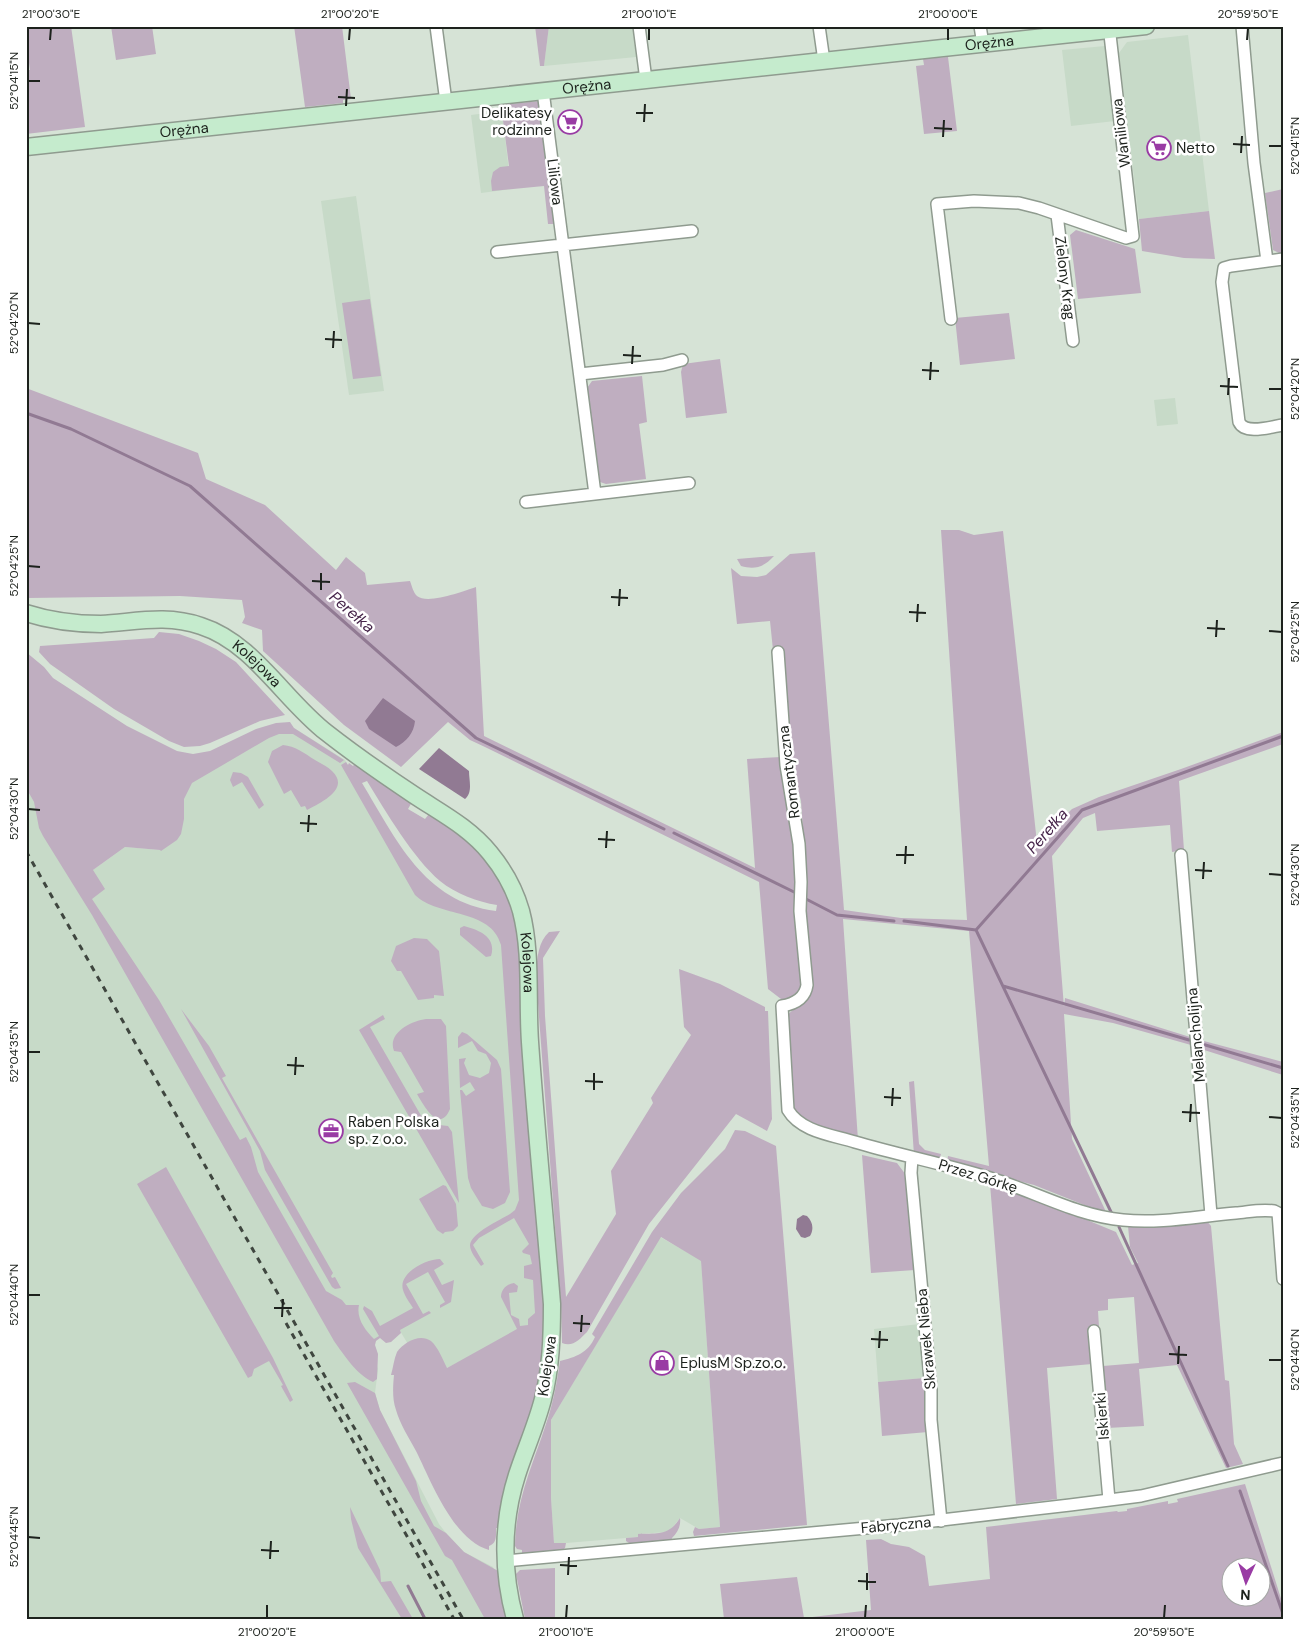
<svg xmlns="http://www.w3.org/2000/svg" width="1309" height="1645" font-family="'DM Sans',sans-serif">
<rect width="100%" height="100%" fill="#d6e3d6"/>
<path fill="#c7dac8" d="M549,26H632L636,57L544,66Z
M1188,35L1209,211L1139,219L1119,53L1127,42Z
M1105,46L1115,121L1071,126L1062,50Z
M502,111L511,189L481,193L471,115Z
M356,196L384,391L349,395L321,201Z
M1175,398L1178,424L1157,426L1154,400Z
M294,728L345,760L417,889L505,924L537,1324L445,1369L411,1349L397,1326L370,1342L378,1369L375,1393L380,1410L439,1524L446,1533L464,1552L493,1567L510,1619H26V788L55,838L93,870L125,847L160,850L157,797L270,733Z
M660,1237L701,1260L720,1527L699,1529L680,1518L672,1528L667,1532L638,1534V1537L554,1544L551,1498V1420Z
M920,1324L924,1378L878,1382L874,1329Z"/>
<path fill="#bfaec0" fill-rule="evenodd" d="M26,26H71L85,127L26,134V70H30L26,41Z
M111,26H152L156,54L116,60Z
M294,26H342L351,99L343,100V103L305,107Z
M535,26H549L544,66H540Z
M948,57L957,131L924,134L916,66L924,65L923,59Z
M539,101L556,224H548L544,186L492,191L491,181L493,172L500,167L509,166L501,105Z
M1283,189V255L1273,250L1265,193Z
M1209,211L1215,259L1184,258L1142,251L1139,219Z
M1076,230L1135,249L1141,293L1078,299L1070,235Z
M370,299L381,376L353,379L342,303Z
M1009,313L1015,359L960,365L955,318Z
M720,359L727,413L686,418L681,372L683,364Z
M642,376L647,422L639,424L646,479L606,484L600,482L597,474L587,388L592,381Z
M26,388L198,453L206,479L265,505L336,570L346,557L365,573L367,585L410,581C412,586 413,592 417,596C428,605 463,591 476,587L484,736L755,868L747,759L781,757L795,849L796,901L802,994L791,1001L781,999L768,989L759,882L485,747L470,740L448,722L401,767L344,725L263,651L262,630L242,623L245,617L242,600L180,596L28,598L26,596Z
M941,530H959L974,535L1003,531L1037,843L1072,809L1099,797L1181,769L1283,732V744L1179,781L1184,850L1172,852L1170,825L1097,831L1095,813L1083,818L1052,856L1064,1007L1065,998L1190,1037L1191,1045L1113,1023L1064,1014L1072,1139L1107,1214L1034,1185L947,1162L948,1156L989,1166L969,931L843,919L858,1140C835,1133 812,1128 793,1112L786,1017C793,1008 803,1004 810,995L802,903L807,894L801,801L790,759L780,650H773L770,621L737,624L731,568L741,576L757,577L766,575L790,554L815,552L844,910L901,918L967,920Z
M774,556C764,567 755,570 741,566L737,559Z
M159,632L179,634L199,641L216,649L236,662L285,715L260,721L210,743L200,746L184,747L169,741L114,709L50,664L39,652L40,646L154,638Z
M26,652L44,667L53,678L127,726L177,751L193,754L210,751L256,729L276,723L290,722L294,728L344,760L340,763L293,734H279L269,738L192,783L184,799V819L181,834L177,840L161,851L160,850L125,847L93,870L105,889L92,899L159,1000L240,1140L246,1137L251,1147L258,1172L326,1291L342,1300L346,1305H359C356,1318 365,1330 374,1339L379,1336L363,1309L364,1306L372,1311L380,1326L413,1308C410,1303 405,1297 403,1290C398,1273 426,1259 440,1259L444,1264L434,1270L442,1285L454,1280L451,1302L440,1308V1305L445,1302L428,1272L406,1284L423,1314L429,1311L431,1313L400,1330L401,1333L391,1342L386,1343L380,1338L376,1341L375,1345L378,1354L377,1379L373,1382C357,1375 344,1355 334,1341L92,915L43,836L39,828L34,802L26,788Z
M283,745C295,746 304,753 315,760C320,763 327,766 332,771C351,789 320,803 307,810L305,806L301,807L291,790L284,794L268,762L272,751Z
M346,762L348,765L349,763L353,766L356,762L412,802L408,809L425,819L429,814L466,838L494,870L509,899L518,935L546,1310L542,1370L500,1528H496C496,1536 497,1543 489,1546V1550C453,1540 431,1481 416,1451C409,1438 400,1424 396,1410C392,1399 393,1386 394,1375H391C393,1368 394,1359 397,1352C404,1342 420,1333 431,1341C438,1347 443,1360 447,1368L517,1329L501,1297C501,1290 506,1284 514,1283L518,1286L517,1292L509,1293L511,1315L519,1319L520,1326L528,1325V1319L535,1313L533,1280L524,1278V1266L532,1264L530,1255L523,1253L522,1251L529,1244L514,1218L479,1238L473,1245L484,1264L481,1266C477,1260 470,1252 470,1245C471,1233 500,1220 510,1214L515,1210L519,1200L501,945C491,908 439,918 415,895L341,765ZM367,781C386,812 413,858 440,881C456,894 478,902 497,905L496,911C424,902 396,839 362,783Z
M233,772L241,773L248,777L264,805L259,809L242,782L233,787L230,780Z
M464,926C479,930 497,937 491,956L486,957L460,935V928Z
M560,931L543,958L545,1016L566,1297L616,1214L611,1171L653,1103L651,1098L691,1035L684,1027L679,969L720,984L765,1007V1011H768L772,1119L767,1131L736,1114L649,1224L587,1332C579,1340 573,1347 562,1343L561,1306L539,1017C538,993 530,949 549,932Z
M414,938L427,939L439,951L444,996L434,995V998L418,1000L401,971H397L391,961L396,946Z
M181,1009L209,1046L226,1076L222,1078L333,1273L331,1276L332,1278L335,1277L341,1288L335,1289L332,1287L265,1170L260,1151Z
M383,1015L385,1019L370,1027L423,1119L431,1124L448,1126L452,1132L459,1203L359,1030Z
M426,1019H441L446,1026L450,1109C439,1135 423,1104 417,1094L424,1092L401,1052L394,1051C387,1033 411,1021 426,1019Z
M462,1032L467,1034L497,1060L501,1069L510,1192L505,1203L493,1209L482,1206L471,1188L468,1178L460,1090H462L466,1096L475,1090L470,1082L460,1088L459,1059L466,1058L464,1063L469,1075L480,1078L489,1073L491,1063L486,1054L478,1051L472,1041L458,1048V1037Z
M1200,1040L1283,1062V1075L1201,1049Z
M914,1081L919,1144L925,1150L941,1154L939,1161L914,1155L909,1082Z
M735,1130L745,1131L776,1146L807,1525L694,1536L693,1532L695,1527L699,1529L720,1527L701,1261L661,1237L551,1420V1498L554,1543H566L565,1548L561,1551L522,1555V1550L517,1549L515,1546C516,1499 532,1467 546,1424C553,1404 557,1382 560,1361C576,1357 588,1353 595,1337L592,1334L652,1232L681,1193L725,1149Z
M862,1155L897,1163L906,1175L915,1270L871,1273Z
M166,1167L273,1358L293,1400L290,1402L281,1386L283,1385L269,1361L254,1369L252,1376L248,1378L137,1184Z
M990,1184L1034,1198L1116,1232L1132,1265L1138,1263L1130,1247L1128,1226L1206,1220L1211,1226L1225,1380L1229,1381L1234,1444L1243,1464L1226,1468L1177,1365L1139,1369L1144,1426L1107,1428L1103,1366L1139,1363L1134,1297L1108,1299V1310L1098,1311L1099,1327L1090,1328L1092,1364L1047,1368L1057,1499L1016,1504Z
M443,1185L446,1186L456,1204L458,1226L453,1231L445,1232L443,1234L437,1230L419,1199Z
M924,1378L928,1432L882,1436L878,1382Z
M355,1382L375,1393L380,1410L416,1481L421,1501L434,1526L446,1533L464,1552L500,1572L510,1619H485L452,1560L445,1556L347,1383Z
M1245,1484L1283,1605V1619H724L720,1584L797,1577L804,1618L871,1610L866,1540L881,1539L891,1544L909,1547L925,1556L929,1586L990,1579L986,1527L1117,1511L1118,1512L1127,1511V1509L1168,1501V1504L1178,1502L1177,1499ZM1232,1568H1262V1598H1232Z
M350,1507L380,1570L381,1582L391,1581L413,1619H402L358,1548L351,1519Z
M680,1518C681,1526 678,1532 672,1538L671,1541L632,1545L626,1541V1538L638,1537V1534C657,1533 669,1536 680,1518Z
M555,1568V1619H525L516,1574L520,1570Z"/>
<path fill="#917a93" d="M383,698L415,721C414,733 406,742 396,747L369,729L365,721Z
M439,748L469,771C469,781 473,792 465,799L419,769Z
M803,1215L807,1216C813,1222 814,1229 810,1236L805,1238L801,1237L796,1229L797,1219Z"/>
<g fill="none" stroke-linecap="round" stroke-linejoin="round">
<path stroke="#917a93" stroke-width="3" d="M26,413L71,429L190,486L476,738L664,829
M674,833L794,892
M806,899L837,915L894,921
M904,921L976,930L1082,810L1283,736
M976,930L1112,1214
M1003,986L1189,1040
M1202,1044L1283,1068
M1119,1227L1228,1466
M1240,1491L1283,1614
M408,1586L425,1619"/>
<g stroke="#8f9b8f" stroke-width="14">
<path id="street" d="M436,26L446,102
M639,26L646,80
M819,26L824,61
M980,26L983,44
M1242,26L1254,163L1267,261
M543,91L595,494
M1057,215L1073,341
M497,252L692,231
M1283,259L1231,266L1224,268L1222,282L1239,422C1245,435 1270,427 1283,425
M951,319L937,204L974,201L1019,203L1039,208L1126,238L1133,236L1109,26
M580,374L663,365L682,360
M526,502L689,483
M778,652L786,765L799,844L801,882L800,911L807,985C805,999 794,1004 782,1006L788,1110C801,1132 833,1135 855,1142C899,1155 945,1164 990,1178C1034,1191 1077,1216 1123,1220C1160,1224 1199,1216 1236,1213C1248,1212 1261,1209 1274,1211L1278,1213L1283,1279
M1181,855L1211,1215
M912,1157L911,1173L931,1390V1420L941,1521
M1094,1331L1109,1500
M505,1561L899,1525L1070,1505L1141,1496L1283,1463"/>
</g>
<g stroke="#8f9b8f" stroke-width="19">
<g id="secondary">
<path id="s1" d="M26,147L1146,26"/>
<path id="s2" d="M26,613C51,621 75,624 101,624C136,622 166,614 201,626C254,643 284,700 327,733C355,755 384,775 414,795C441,813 469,827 490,853C504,870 515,890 521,911C532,953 527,999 530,1042C536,1129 545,1217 552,1304C552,1337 551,1368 543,1399C536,1426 525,1450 517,1475C502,1522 502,1571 515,1619"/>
</g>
</g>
<use href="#street" stroke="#fff" stroke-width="11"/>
<use href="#secondary" stroke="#c5ebcd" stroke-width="16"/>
<path stroke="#3f463f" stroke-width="3" stroke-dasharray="6 6" stroke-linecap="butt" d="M26,851L463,1619
M286,1323L454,1619"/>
</g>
<path fill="none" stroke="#1d221d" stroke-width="2" d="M50,40L51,28M349,40L350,28M649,40V28M948,40V28M1247,40L1248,28M28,81H40M338,97L355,98M346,106L347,89M636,113H653M644,122L645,104M934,128L952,129M943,137L944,120M1233,144L1250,145M1269,146H1282M1241,153L1242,136M28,323L40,324M325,339L342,340M333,348L334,331M623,355L641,356M632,364L633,346M922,370L939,371M930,380L931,362M1220,386L1238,387M1269,389H1282M1228,395L1229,378M28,566L40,567M312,581L330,582M321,590V573M611,597L628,598M619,606L620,589M909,612L926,613M917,622L918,604M1207,628L1225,629M1269,631L1282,632M1216,637L1217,620M28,809L40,810M300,823L317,824M308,832L309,815M598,839L615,840M606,848L607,831M896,855H914M905,864L906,846M1195,870L1212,871M1269,874L1282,875M1203,879L1204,862M28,1052H40M287,1065L304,1066M295,1075L296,1057M585,1081L603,1082M594,1090V1073M884,1097L901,1098M892,1106L893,1088M1182,1112L1200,1113M1269,1117L1282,1118M1190,1122L1191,1104M28,1295H40M274,1308H292M282,1317L283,1299M573,1323L590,1324M581,1332L582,1315M871,1339L888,1340M879,1348L880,1331M1169,1354L1187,1355M1269,1360H1282M1178,1364L1179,1346M28,1537L40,1538M261,1550L279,1551M270,1559L271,1541M560,1565L577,1566M568,1575L569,1557M858,1581L876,1582M867,1590V1573M267,1618V1605M566,1618L567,1605M865,1618L866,1605M1164,1618L1165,1605"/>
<defs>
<g id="supermarket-ring" transform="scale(1.25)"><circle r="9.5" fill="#fff" stroke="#993ba4" stroke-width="1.5"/><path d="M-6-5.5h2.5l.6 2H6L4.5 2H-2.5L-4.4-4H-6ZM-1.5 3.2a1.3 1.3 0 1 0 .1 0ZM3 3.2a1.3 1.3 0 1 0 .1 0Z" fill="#993ba4"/></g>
<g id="office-ring" transform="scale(1.25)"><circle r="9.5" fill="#fff" stroke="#993ba4" stroke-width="1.5"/><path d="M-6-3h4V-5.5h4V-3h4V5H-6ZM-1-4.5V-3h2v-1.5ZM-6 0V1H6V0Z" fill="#993ba4"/></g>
<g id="shop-ring" transform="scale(1.25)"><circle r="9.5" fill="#fff" stroke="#993ba4" stroke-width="1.5"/><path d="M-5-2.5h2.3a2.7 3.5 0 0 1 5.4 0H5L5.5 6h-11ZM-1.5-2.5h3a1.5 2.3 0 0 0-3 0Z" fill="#993ba4"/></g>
</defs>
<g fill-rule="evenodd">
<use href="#supermarket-ring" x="570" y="122"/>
<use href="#supermarket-ring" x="1159" y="148"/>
<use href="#office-ring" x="331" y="1131"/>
<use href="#shop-ring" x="662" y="1363"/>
</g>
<g text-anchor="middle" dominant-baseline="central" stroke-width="5" stroke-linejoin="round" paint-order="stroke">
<g font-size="15" fill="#1d221d" stroke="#fff">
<text stroke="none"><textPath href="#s1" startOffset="969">Orężna</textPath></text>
<text stroke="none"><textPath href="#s1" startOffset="564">Orężna</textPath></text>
<text stroke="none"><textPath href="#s1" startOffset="159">Orężna</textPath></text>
<text transform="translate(1121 133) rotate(-97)">Waniliowa</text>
<text transform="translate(555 182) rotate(83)">Liliowa</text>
<text transform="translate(1065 278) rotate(83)">Zielony Krąg</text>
<text stroke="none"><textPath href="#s2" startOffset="245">Kolejowa</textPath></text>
<text transform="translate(789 772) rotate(-97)">Romantyczna</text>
<text stroke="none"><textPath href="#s2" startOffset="665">Kolejowa</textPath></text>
<text transform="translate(1196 1035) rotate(-95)">Melancholijna</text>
<text transform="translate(978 1176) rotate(17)">Przez Górkę</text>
<text transform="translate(926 1339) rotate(-95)">Skrawek Nieba</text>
<text transform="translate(547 1366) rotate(-82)">Kolejowa</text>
<text transform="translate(1102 1416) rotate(-95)">Iskierki</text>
<text transform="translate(896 1525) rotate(-5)">Fabryczna</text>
</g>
<g font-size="15" fill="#1d221d" stroke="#fff" text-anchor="start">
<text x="552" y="113" text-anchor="end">Delikatesy<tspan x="552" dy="17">rodzinne</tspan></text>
<text x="1176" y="148">Netto</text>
<text x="348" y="1122">Raben Polska<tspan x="348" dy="17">sp. z o.o.</tspan></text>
<text x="680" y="1363">EplusM Sp.zo.o.</text>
</g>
<g font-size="16" font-style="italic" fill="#47264b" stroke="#fff">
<text transform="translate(352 612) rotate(41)">Perełka</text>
<text transform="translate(1047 831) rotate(-49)">Perełka</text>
</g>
</g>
<rect width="1309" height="1645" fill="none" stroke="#ffffff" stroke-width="55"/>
<g transform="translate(1246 1582) rotate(183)"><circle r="24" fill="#ffffff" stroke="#a5a7a5"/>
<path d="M0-4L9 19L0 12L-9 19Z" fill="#993ba4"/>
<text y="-8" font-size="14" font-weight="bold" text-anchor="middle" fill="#1d221d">N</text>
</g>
<rect x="28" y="28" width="1254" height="1590" fill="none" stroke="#1d221d" stroke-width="2"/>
<g font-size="12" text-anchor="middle" fill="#1d221d">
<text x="51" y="18">21°00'30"E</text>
<text x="350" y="18">21°00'20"E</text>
<text x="649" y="18">21°00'10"E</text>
<text x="948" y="18">21°00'00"E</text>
<text x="1248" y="18">20°59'50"E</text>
<text transform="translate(14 81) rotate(-90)" y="4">52°04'15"N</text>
<text transform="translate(1295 146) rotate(-90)" y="4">52°04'15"N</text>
<text transform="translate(14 323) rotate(-90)" y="4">52°04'20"N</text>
<text transform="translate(1295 389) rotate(-90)" y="4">52°04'20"N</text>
<text transform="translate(14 566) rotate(-90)" y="4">52°04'25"N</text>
<text transform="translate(1295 632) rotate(-90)" y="4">52°04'25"N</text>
<text transform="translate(14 809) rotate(-90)" y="4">52°04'30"N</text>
<text transform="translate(1295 875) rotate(-90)" y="4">52°04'30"N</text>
<text transform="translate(14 1052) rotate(-90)" y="4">52°04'35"N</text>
<text transform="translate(1295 1118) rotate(-90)" y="4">52°04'35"N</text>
<text transform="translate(14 1295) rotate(-90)" y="4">52°04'40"N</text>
<text transform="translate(1295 1360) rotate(-90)" y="4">52°04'40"N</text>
<text transform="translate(14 1537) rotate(-90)" y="4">52°04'45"N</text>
<text x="267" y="1636">21°00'20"E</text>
<text x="566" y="1636">21°00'10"E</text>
<text x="865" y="1636">21°00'00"E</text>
<text x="1164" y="1636">20°59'50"E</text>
</g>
</svg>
